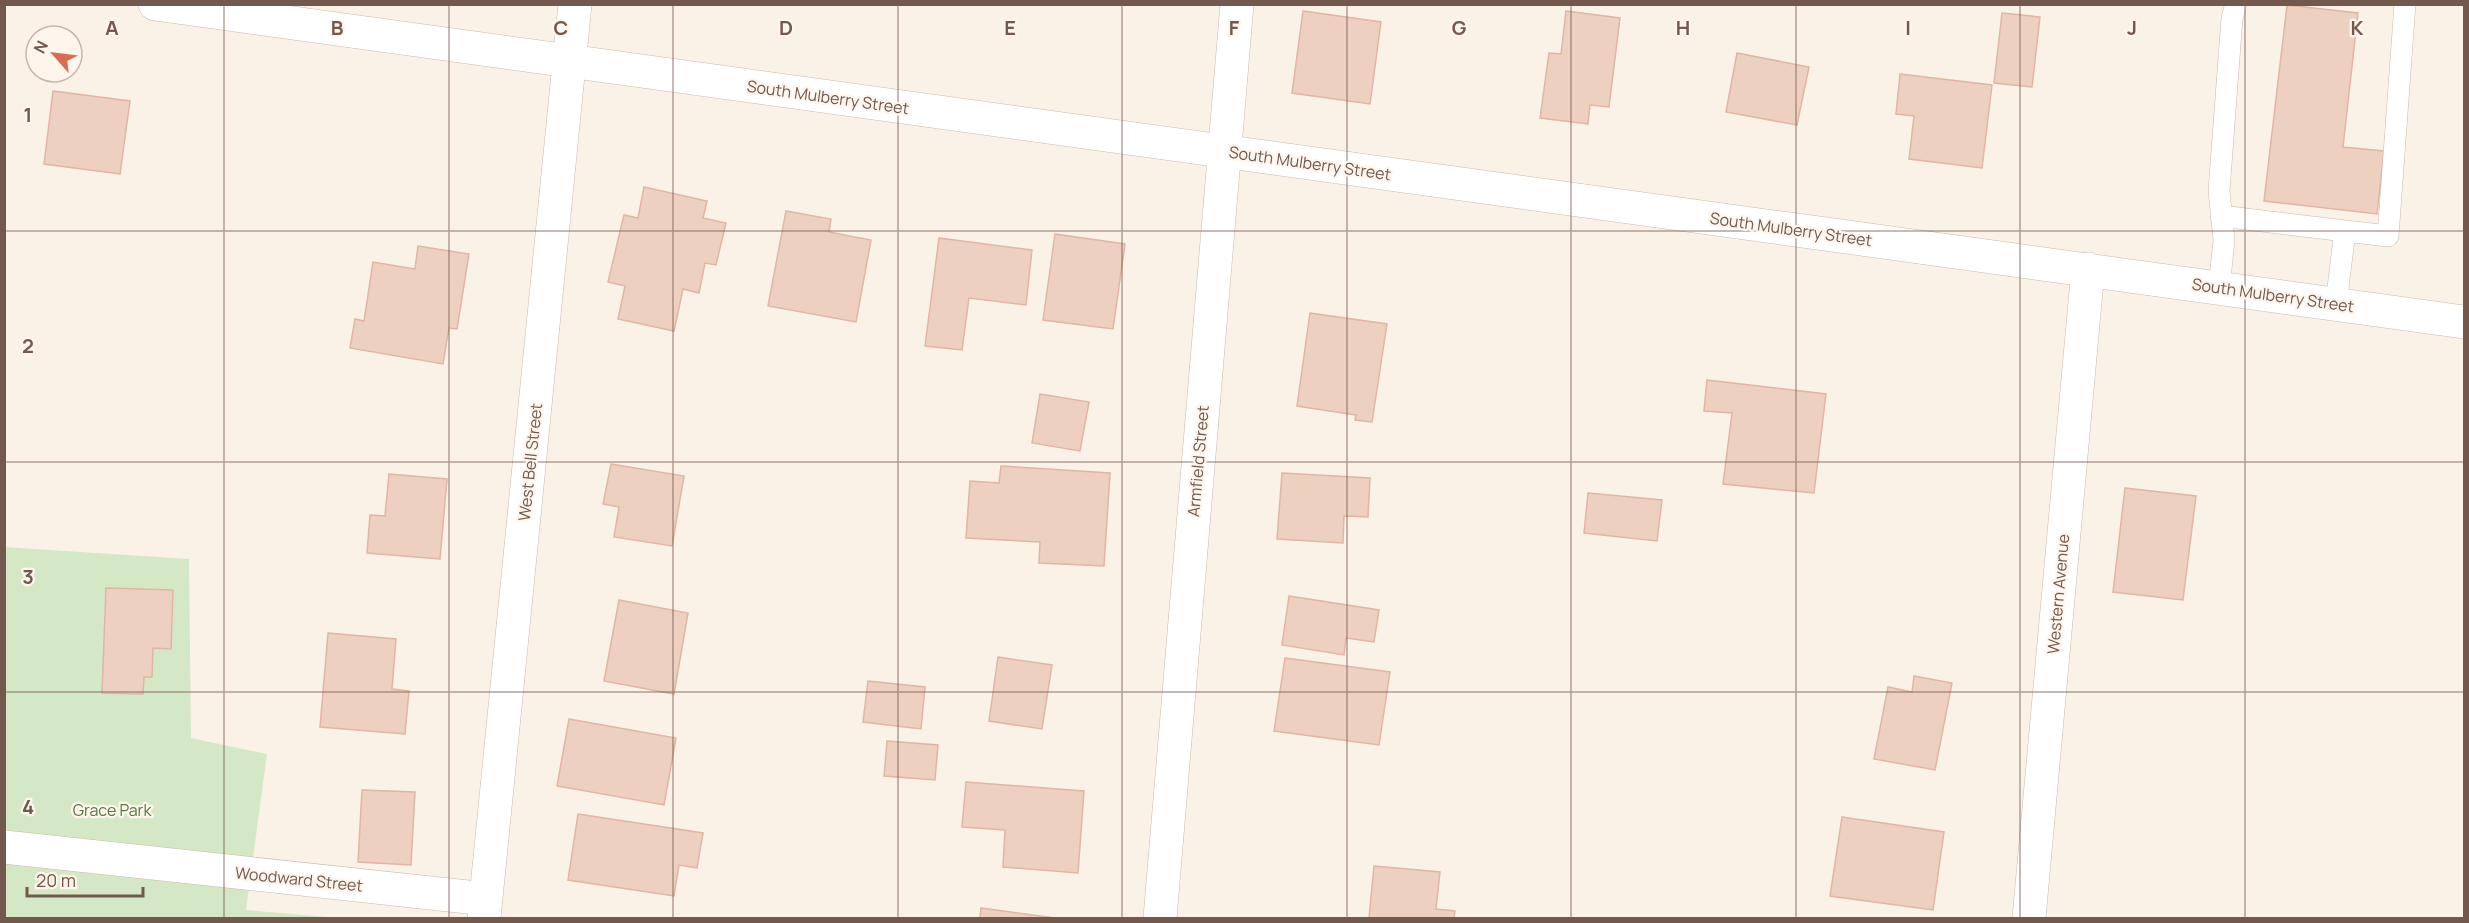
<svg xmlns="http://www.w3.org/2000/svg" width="2469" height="923" font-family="Manrope,sans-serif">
<rect width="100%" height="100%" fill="#fbf2e7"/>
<path fill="#d5e8c6" d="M4,547L189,559L191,738L267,754L246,910L338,918H5Z"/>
<path fill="#eed0c0" stroke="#e0b6a2" stroke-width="1.5" d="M2287,5L2358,13L2343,147L2384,151L2377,214L2264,201Z
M1303,11L1381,22L1370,104L1292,93Z
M1566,11L1620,18L1609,107L1590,105L1588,124L1540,118L1549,53L1561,54Z
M2002,13L2040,17L2032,87L1994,83Z
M1737,53L1809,67L1797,125L1726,112Z
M1900,74L1992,85L1982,168L1909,159L1914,116L1896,114Z
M53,91L130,101L120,174L44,164Z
M644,187L707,201L703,218L726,223L716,265L705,263L699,293L683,289L674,331L618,319L625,286L608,282L624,215L638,218Z
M786,211L831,219L829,232L871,240L856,322L768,306Z
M1055,234L1125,244L1113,329L1043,320Z
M939,238L1032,250L1026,305L969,298L962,350L925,346Z
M418,246L469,254L457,329L449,328L443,364L350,348L355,319L364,321L373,262L415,269Z
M1310,313L1387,324L1372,422L1355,420L1356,415L1297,406Z
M1707,380L1826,394L1814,493L1723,484L1732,413L1704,411Z
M1040,394L1089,402L1080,451L1032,443Z
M611,464L684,476L672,546L614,537L619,507L603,504Z
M1001,466L1110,473L1104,566L1039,563L1040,542L966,538L970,481L999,483Z
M1282,473L1370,478L1368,517L1344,516L1343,543L1277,539Z
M389,474L447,479L440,559L367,553L370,515L385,516Z
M2125,488L2196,496L2183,600L2113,592Z
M1588,493L1662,500L1657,541L1584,533Z
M106,588L173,590L171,649L153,648L152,677H144L143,694L102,693Z
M1289,596L1379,610L1374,642L1346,638L1344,655L1282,645Z
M619,600L688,613L674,694L604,681Z
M328,633L396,639L392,689L409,691L405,734L320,727Z
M998,657L1052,665L1042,729L989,721Z
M1285,658L1390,672L1379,745L1274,731Z
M1914,676L1952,683L1935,770L1874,759L1888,687L1912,692Z
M868,681L925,687L921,729L863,722Z
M569,719L676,738L664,805L557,786Z
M887,741L938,745L935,780L884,776Z
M966,782L1084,791L1078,873L1003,867L1005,830L962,827Z
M362,790L415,792L411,865L358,862Z
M578,814L703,833L697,868L679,865L674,896L568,880Z
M1842,817L1944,832L1933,910L1830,896Z
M1374,866L1440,872L1436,909L1455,911L1454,918H1369Z
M981,908L1055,918H980Z"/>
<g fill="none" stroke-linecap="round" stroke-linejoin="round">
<g stroke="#ccb9ad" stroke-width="22">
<path id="lane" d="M2221,216L2345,231
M2219,288L2224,240L2219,191L2232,18L2236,4
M2336,304L2345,231L2388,236L2405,4"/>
</g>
<g stroke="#ccb9ad" stroke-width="34">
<path id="street" d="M155,4L2464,322
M4,847L486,899
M484,918L575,4
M1160,918L1237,4
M2029,918L2088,269"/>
</g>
<use href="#lane" stroke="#fff" stroke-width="21"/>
<use href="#street" stroke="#fff" stroke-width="33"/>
</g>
<path fill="none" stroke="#73584d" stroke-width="1.5" stroke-opacity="0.55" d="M224,4V918M449,4V918M673,4V918M898,4V918M1122,4V918M1347,4V918M1571,4V918M1796,4V918M2020,4V918M2245,4V918M4,231H2464M4,462H2464M4,692H2464"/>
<g text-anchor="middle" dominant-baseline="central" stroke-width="4.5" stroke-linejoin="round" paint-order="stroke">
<g font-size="16" fill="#73584d" stroke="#fef6ed">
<text transform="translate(828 97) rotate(8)">South Mulberry Street</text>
<text transform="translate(1310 163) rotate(8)">South Mulberry Street</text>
<text transform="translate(1791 229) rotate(8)">South Mulberry Street</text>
<text transform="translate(2273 295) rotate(8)">South Mulberry Street</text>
<text transform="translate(1198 461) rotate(-85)">Armfield Street</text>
<text transform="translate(530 462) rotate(-84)">West Bell Street</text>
<text transform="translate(2058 594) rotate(-85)">Western Avenue</text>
<text transform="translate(299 879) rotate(6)">Woodward Street</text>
</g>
<g font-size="16" fill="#577845" stroke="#fef6ed">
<text x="112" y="810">Grace Park</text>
</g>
</g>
<g font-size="20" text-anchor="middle" font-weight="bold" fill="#73584d" stroke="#fef6ed" stroke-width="4.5" stroke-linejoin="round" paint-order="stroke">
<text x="112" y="35">A</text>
<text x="337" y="35">B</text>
<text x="561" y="35">C</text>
<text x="786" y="35">D</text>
<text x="1010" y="35">E</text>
<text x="1234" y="35">F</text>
<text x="1459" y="35">G</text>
<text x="1683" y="35">H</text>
<text x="1908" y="35">I</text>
<text x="2132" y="35">J</text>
<text x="2357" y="35">K</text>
<text x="28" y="122">1</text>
<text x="28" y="353">2</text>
<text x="28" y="584">3</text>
<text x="28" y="814">4</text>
</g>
<rect width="2469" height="923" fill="none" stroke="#73584d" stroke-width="12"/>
<g transform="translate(54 54) rotate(298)"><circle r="28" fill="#fef6ed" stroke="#c6b7ad" stroke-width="1.5"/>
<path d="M0-4.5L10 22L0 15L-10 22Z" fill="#dc6b54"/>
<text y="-9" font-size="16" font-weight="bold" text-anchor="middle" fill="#73584d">N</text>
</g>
<path d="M27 887v9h116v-9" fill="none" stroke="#73584d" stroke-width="3"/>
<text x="36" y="887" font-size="18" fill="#73584d" stroke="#fef6ed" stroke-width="4.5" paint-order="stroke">20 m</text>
</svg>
